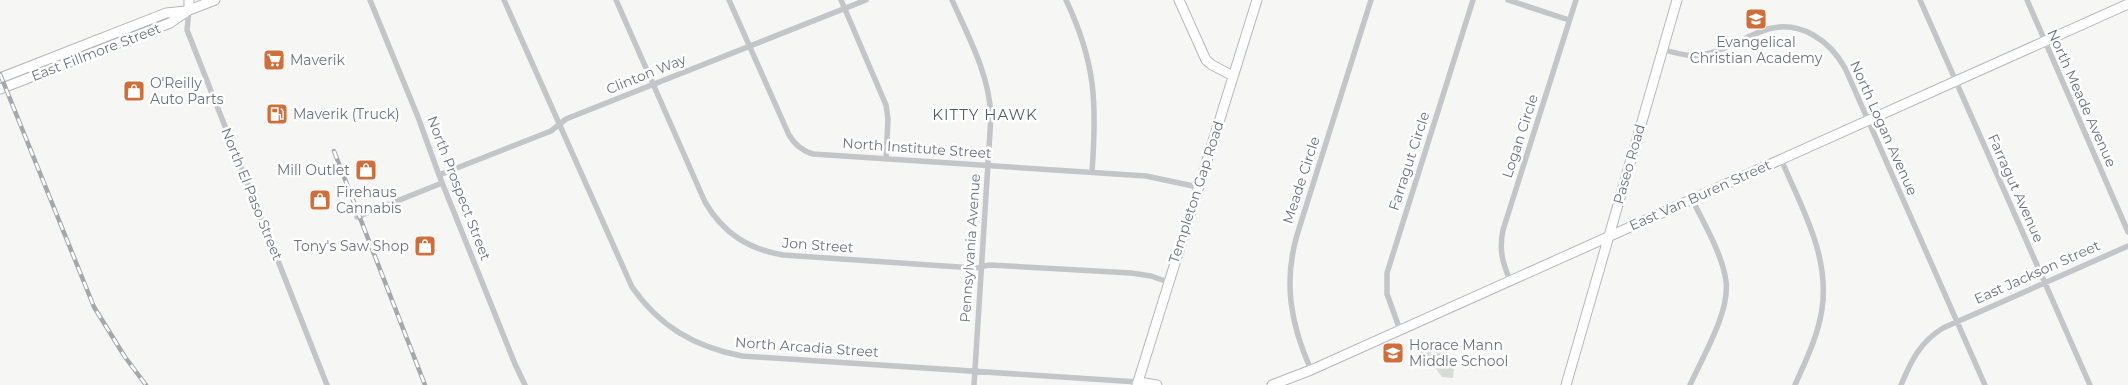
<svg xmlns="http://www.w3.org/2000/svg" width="2128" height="385" font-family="Montserrat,sans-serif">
<rect width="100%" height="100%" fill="#f6f6f4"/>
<path fill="#d7ddd5" d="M1424,339L1448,351L1454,367L1453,378L1442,377L1430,360L1417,356Z"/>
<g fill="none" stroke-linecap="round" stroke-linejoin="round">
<g stroke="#b5b8bd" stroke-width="11">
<path id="secondary" d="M189,0V10
M1179,0L1206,60L1212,65L1233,76
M1138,382L1157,385
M1137,385L1257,0
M1272,385L1311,370L2128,4
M1566,385L1677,0"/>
</g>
<g stroke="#b4b7bb" stroke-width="11">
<path id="primary" d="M0,78L166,13L186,11
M0,89L170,23L189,10L215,0"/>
</g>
<path stroke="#c3c5c8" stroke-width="5.5" d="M370,0L418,117L439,175L515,364L525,385
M504,0L632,287C660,327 695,347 742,356L1138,382
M616,0L705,202C723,233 748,249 783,255L974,268L990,265L1131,273L1151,276L1168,282
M729,0L789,135C795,145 802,151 813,154L1146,176L1198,187
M841,0L886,105L888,119L886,159
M952,0C969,38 989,74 991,116L974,385
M1066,0C1096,63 1097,104 1092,172
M1508,0L1569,20
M1920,0L2090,385
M2027,0L2128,232
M189,10L187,30L327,385
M1662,49C1674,53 1688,57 1700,55C1725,52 1745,36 1768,29C1801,20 1830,41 1845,68L1985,385
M1781,159C1801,207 1830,255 1822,309C1818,336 1806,360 1795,385
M439,175L551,131L566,119L866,0
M357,217L442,183
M1510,280C1502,262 1499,249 1503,230L1576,0
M1400,330L1387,294V273L1473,0
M1311,370C1291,325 1283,283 1297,235L1371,0
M1690,385C1703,356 1730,312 1726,281C1722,253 1704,224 1692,199
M1901,385C1911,361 1920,342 1943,328L2128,246"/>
<use href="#secondary" stroke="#fff" stroke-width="9"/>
<use href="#primary" stroke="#fff" stroke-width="9"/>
<g stroke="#a4a8ad" stroke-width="4.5">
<path id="rail" d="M0,74L94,307L125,357L146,385
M334,151L425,385"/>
</g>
<use href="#rail" stroke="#fff" stroke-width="2.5" stroke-dasharray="8" stroke-linecap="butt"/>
</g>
<defs>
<g id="school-square" transform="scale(1.125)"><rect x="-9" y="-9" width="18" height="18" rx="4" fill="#cf6e3a" stroke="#fff"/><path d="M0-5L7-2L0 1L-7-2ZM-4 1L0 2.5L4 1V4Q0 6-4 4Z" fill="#fff"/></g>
<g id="supermarket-square" transform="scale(1.125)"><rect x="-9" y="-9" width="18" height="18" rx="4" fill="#cf6e3a" stroke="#fff"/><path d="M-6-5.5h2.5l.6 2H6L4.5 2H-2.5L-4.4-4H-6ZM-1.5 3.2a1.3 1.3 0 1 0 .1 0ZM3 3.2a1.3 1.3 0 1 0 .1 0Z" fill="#fff"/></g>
<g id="shop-square" transform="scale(1.125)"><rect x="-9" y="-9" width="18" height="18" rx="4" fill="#cf6e3a" stroke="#fff"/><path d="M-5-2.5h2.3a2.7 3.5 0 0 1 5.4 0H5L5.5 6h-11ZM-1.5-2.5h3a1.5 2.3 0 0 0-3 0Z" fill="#fff"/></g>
<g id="fuel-square" transform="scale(1.125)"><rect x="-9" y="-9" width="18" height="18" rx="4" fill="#cf6e3a" stroke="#fff"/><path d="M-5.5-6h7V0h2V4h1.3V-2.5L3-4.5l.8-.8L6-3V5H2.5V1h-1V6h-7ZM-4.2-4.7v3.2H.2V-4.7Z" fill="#fff"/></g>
</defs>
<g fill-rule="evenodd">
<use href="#school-square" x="1756" y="19"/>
<use href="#supermarket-square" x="274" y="60"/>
<use href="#shop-square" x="134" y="91"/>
<use href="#fuel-square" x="277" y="114"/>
<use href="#shop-square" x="366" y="170"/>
<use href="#shop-square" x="320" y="200"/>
<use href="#shop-square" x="425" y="246"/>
<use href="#school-square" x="1393" y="353"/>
</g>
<g text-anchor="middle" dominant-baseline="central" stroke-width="5" stroke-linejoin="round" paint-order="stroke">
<g font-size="14" fill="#697381" stroke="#fff" text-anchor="start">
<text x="1756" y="42" text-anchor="middle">Evangelical<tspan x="1756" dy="16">Christian Academy</tspan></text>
<text x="290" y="60">Maverik</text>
<text x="150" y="83">O'Reilly<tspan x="150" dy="16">Auto Parts</tspan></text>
<text x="293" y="114">Maverik (Truck)</text>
<text x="350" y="170" text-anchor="end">Mill Outlet</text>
<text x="336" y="192">Firehaus<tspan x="336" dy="16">Cannabis</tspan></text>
<text x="409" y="246" text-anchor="end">Tony's Saw Shop</text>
<text x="1409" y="345">Horace Mann<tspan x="1409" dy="16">Middle School</tspan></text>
</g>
<g font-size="14" fill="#697381" stroke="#fff">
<text transform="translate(96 52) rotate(-21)">East Fillmore Street</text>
<text transform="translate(646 74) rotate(-22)">Clinton Way</text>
<text transform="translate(2082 98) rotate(66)">North Meade Avenue</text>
<text transform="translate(1884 128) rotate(66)">North Logan Avenue</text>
<text transform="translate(1520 136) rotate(-72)">Logan Circle</text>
<text transform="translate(917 148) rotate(4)">North Institute Street</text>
<text transform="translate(1409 161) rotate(-72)">Farragut Circle</text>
<text transform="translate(1629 164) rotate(-74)">Paseo Road</text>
<text transform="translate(1301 180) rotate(-72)">Meade Circle</text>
<text transform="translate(459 188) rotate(69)">North Prospect Street</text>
<text transform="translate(2016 188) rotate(66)">Farragut Avenue</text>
<text transform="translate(1196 192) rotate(-72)">Templeton Gap Road</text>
<text transform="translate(252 194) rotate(68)">North El Paso Street</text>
<text transform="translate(1700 195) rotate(-24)">East Van Buren Street</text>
<text transform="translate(818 245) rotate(4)">Jon Street</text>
<text transform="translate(970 248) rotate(-86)">Pennsylvania Avenue</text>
<text transform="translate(2037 272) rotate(-24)">East Jackson Street</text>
<text transform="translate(807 347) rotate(4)">North Arcadia Street</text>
</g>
<g font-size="15" letter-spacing="1" fill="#565d67" stroke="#fff">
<text x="985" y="114">KITTY HAWK</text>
</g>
</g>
</svg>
